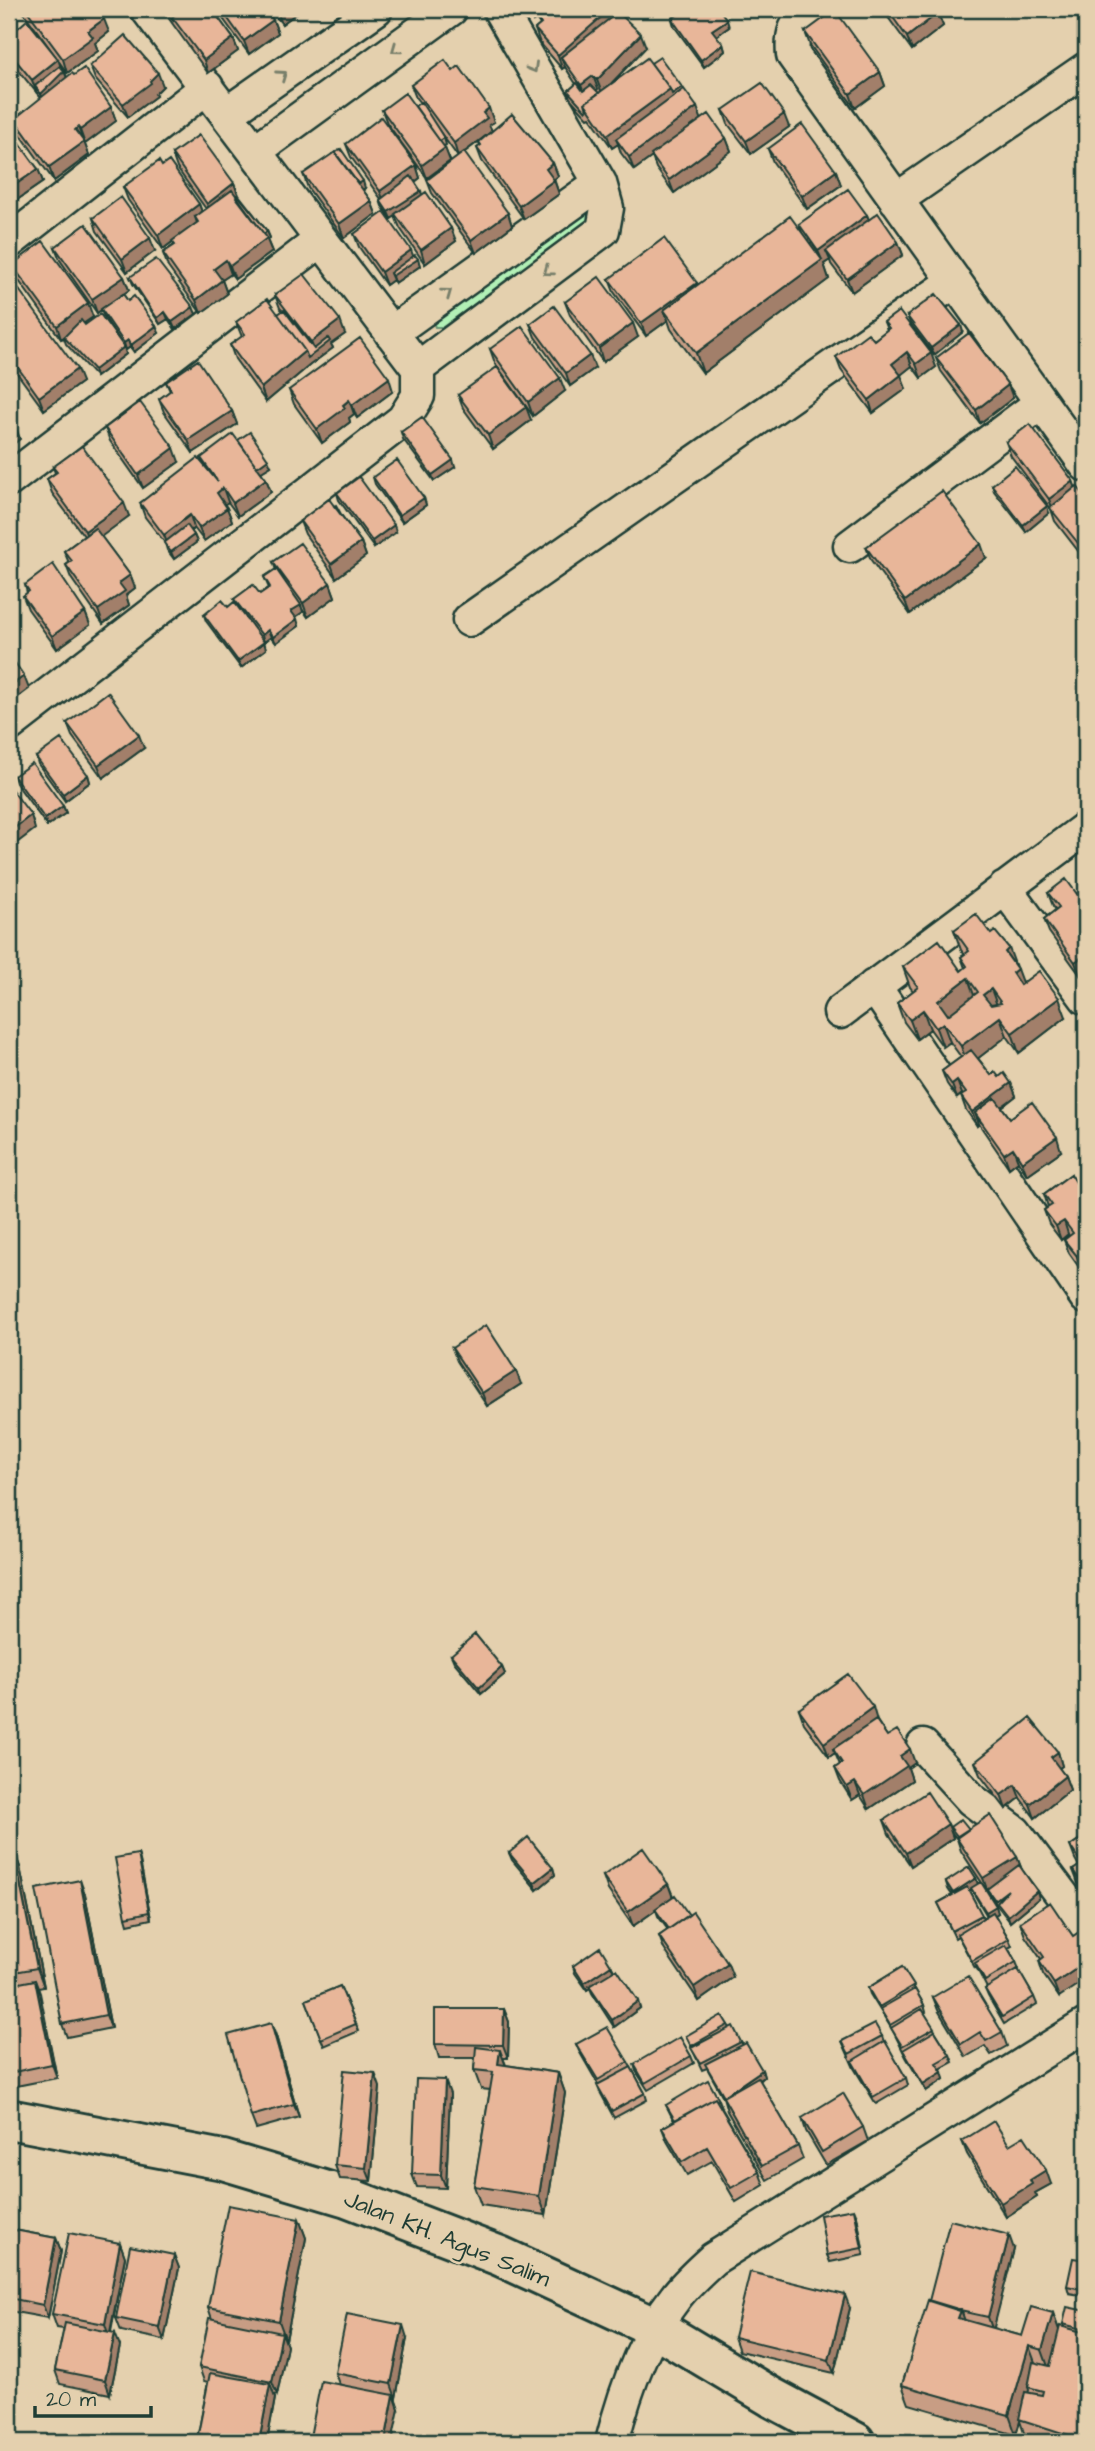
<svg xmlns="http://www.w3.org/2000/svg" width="1095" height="2451" font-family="'Architects Daughter',sans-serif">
<rect width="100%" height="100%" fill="#e4d0ae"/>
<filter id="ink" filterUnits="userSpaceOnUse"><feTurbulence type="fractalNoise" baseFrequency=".0143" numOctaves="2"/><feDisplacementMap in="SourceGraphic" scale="14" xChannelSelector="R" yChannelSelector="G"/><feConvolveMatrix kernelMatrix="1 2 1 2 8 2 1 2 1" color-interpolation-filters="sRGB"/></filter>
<g filter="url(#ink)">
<path fill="#b2f0b6" stroke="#689675" stroke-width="2" d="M587,212L593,214L592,219L443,327H435L433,322L436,317Z"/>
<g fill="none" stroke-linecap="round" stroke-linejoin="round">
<g stroke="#1f3d34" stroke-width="37">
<path id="minor" d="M812,9C795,22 791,34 793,55L1086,465
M226,114L376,9
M255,151L451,9
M896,200L1086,69
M9,242L207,87
M391,333L600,183
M418,368L603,230L607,208L600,183L499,9
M9,480L321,240
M850,546L1041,403
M469,620L955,281
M9,725L403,420L418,396V368L147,9
M1005,888L1086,998
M874,986L1086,1297
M840,1012L1086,828
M923,1746L972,1800L1015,1832L1086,1927
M612,2442C624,2394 644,2337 675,2298C685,2284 700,2271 713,2259L1086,2025"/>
</g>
<g stroke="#1f3d34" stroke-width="44">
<path id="tertiary" d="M9,2119L223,2160L347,2197L500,2256L656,2328L771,2397L855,2442"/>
</g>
<use href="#minor" stroke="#e4d0ae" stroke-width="32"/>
<use href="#tertiary" stroke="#e4d0ae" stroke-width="38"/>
</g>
<path fill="#c89d84" stroke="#1f3d34" stroke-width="2" fill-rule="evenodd" d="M21,9H96L109,32L95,43L98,51L67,73L58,60L67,78L111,107L116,121L85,144L84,142L89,155L54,181L21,135L16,121L41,98L9,59V36L54,54Z
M162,9H212L233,38L238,51L208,73Z
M216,9H265L273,20L278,33L249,54Z
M270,9H302L282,24Z
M524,9H607L611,18L646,47L610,85L651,63L682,87L701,119L726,138L731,151L674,193L656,168L652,157L634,170L621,153L618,144L612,148L590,117L588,118L570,98L568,91L576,84L565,67L562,69L540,43L535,29L540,25L539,23L536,19L533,21Z
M672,9L729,27L716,36L723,44L725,51L704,67L674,26L672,19L675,16Z
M882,9H935L943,26L912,50Z
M805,32L880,72L885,86L855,108L810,45Z
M90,66L163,86L155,94L156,96L128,117L95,79Z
M453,71L494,122L489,125L492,131L553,163L558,176L554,179L559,194L524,219L482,161L477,148L480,146L479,142L490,133L458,157L435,125L444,138L446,145L444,146L450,161L427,178L387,123L382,110L415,106L420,103L416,98L411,85Z
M723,110L789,127L751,154L728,124Z
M9,129L38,169L43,182L14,202L9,195Z
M346,144L416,165L420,178L415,182L422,195L456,241L425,264L400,228L395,216L391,219L382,206L380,200L381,199L351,157Z
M768,149L836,171L841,185L807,209L773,162Z
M172,154L234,183L239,195L267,231L270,238L267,240L272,252L235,279L231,274L222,280L227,294L201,313L168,267L163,253L174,245L172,242L163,249L128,200L123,187L162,166L199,204L202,212L206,209L177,168Z
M303,174L365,188L363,190L371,201L376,214L344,238L308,188Z
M427,180L508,213L512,226L476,253L432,193Z
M867,215L869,220L898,242L903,255L852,292L831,264L830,260L824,264L829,279L703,373L671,329L668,320L646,336L614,292L609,279L697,285L802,233L799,224Z
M93,218L155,251L127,272L97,231Z
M354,234L413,256L418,259L420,266L395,283L393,280L386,285L359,247Z
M55,247L124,277L129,290L123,294L128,301L159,333L134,352L130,347L126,350L103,315L101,310L97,313L60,260Z
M12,265L93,317L84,323L124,347L126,354L96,377L66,344L64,338L61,339L17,278Z
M9,276L82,382L44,410L9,362Z
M130,277L196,314L175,329L168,319L160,324L133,284Z
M275,295L345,334L331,344L333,348L310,365L266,402L235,359L230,345L242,337L236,322L278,314L283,311L280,308Z
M565,302L638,337L603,362L570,315Z
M907,316L963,332L934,355L910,323Z
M884,322L936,367L921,378L912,366L900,375L906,389L873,413L841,370L836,357L874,340L887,330Z
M530,324L595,368L570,386L535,337Z
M490,349L565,391L533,416L495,363Z
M936,358L1008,385L1013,398L980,423L941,371Z
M166,382L232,411L237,424L193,453L164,412L159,399L170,391Z
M289,390L393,391L357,418L354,414L349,418L350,422L322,443L294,404Z
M458,395L531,420L493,449L463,408Z
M105,428L179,462L143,488L110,441Z
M401,432L455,467L434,481L403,439Z
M238,440L271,466L261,472L266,479L271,492L238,516L228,502L224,504L227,508L232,521L204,541L194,528L191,531L194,535L197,542L174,559L167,550L165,543L145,517L140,503L203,464L201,458Z
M1006,442L1073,481L1075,487L1086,498V561L1055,521L1051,509L1011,456Z
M53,467L129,516L101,536L130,575L135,588L126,595L129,605L103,624L71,578L66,565L69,563L64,551L84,536L52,493L47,479L55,473Z
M373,477L424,498L426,505L402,522L375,484Z
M992,485L1049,513L1026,532L994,491Z
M337,493L396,532L374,548L339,500Z
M342,516L361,542L366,556L336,578L305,534L300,521Z
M866,547L986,558L910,614L871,560Z
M273,562L330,583L335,597L308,617L302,609L303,612L295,617L299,626L276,643L271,637L264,642L266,649L241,668L206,621L204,615L237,605L234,599L260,594L269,588L264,577L276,570Z
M25,585L85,612L90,625L57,649L28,609L23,596L27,593Z
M67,723L144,748L103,778L72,736Z
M36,757L88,775L90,782L65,801L38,764Z
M14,776L63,806L66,813L47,826L16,783Z
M1048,893L1077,894L1080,975L1049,932L1044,919L1056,910L1053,906Z
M954,930L1015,967L1022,984L1066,1017L1019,1053L1007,1036L978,1058L991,1075L1011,1083L1016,1096L1002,1107L1010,1118L1061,1151L1027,1175L1018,1161L1009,1168L979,1124L977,1126L966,1110L961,1096L963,1095L962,1094L957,1098L947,1084L942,1071L961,1057L950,1042L943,1047L930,1029L917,1039L904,1022L897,1003L913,991L910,987L903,967L961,971L965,968L961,957L965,955L961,950Z
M1071,1174L1081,1270L1069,1253L1064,1240L1069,1236L1068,1234L1061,1240L1049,1224L1044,1210L1048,1207L1044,1194Z
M452,1348L521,1384L487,1406L457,1361Z
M451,1655L502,1667L505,1674L481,1694L454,1662Z
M799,1709L877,1721L887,1736L915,1763L908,1768L912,1780L869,1809L860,1795L852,1800L840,1781L835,1768L840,1765L835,1753L829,1757L804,1723Z
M1058,1752L1062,1766L1059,1768L1065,1776L1070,1790L1035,1818L1020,1798L1006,1809L980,1775L975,1762Z
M884,1820L948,1824L953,1838L911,1866L889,1834Z
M950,1827L969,1829L1017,1857L1022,1870L1039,1898L1010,1922L990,1896L988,1892L961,1851L957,1839L952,1833Z
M1086,1835V1895L1078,1883L1073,1870L1079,1866L1075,1859L1070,1846Z
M9,1848H13L20,1867L44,1987L38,1988L57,2078L11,2087L9,2082Z
M509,1853L553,1868L555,1875L537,1890L512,1860Z
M138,1854L140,1861L151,1919L128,1924L126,1917Z
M603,1876L668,1884L673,1896L733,1977L699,2001L664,1949L659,1936L668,1930L658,1916L656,1910L633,1926L608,1890Z
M976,1878L978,1883L998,1913L995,1915L1009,1939L1012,1946L1008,1948L1016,1962L1019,1969L1018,1970L1034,1997L1037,2004L1004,2024L988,1996L985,1989L987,1988L976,1967L975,1968L958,1936L955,1938L938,1903L952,1895L948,1889L946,1882ZM972,1889L974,1894L987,1916L983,1918L969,1891Z
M85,1894L111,2028L67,2037L62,2024Z
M1020,1922L1073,1936L1059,1997L1043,1974L1039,1961L1041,1959L1025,1936Z
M611,1965L614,1971L640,2008L614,2027L592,1993L590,1988L587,1990L575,1973L573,1966Z
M902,1967L924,2005L926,2012L924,2013L950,2055L953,2062L940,2069L944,2079L926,2091L906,2057L893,2031L870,1994L868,1988Z
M340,1986L359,2031L324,2046L306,2000Z
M933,1997L1002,2032L1007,2046L991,2055L985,2046L966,2057L938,2010Z
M504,2009L509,2022L508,2058H503L506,2065L558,2073L565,2093L546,2215L481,2205L474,2186L490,2090L481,2089L474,2070L475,2058H439L435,2044Z
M728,2025L762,2070L764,2077L760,2081L798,2146L803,2159L767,2180L727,2111L723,2097L707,2068L702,2070L686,2036Z
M276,2036L299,2117L256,2129L251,2116Z
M882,2036L884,2042L906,2078L908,2085L876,2104L854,2068L842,2041Z
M576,2044L628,2062L645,2093L647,2100L614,2118L600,2092L597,2085L598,2084L579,2051Z
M691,2056L694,2063L648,2090L636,2071L634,2064Z
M380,2087L371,2181L340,2179L335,2165Z
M450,2094L446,2188L417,2187L412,2174Z
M719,2100L722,2107H721L759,2172L764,2185L736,2202L712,2161L687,2175L667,2141L662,2128L674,2121L666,2105Z
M802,2118L863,2127L868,2141L826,2165L806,2131Z
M962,2141L1009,2145L1051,2184L1035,2193L1037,2197L1006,2217L967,2154Z
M857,2216L864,2255L830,2262L827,2255Z
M299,2219L306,2238L286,2340H284L287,2346L277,2395H274L275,2398L267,2442H202L198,2434L208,2382L204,2381L199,2367L212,2319L208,2307Z
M9,2229L56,2238L61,2251L48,2318L9,2311Z
M120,2243L125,2257L111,2332L120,2346L110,2394L60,2384L55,2370L64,2329L57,2328L52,2314Z
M1014,2249L993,2328L1022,2336L1053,2313L1059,2330L1064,2327L1063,2324L1086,2311V2442H1054L1024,2433L1020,2421L1016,2435L909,2404L902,2385L929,2301Z
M174,2255L179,2268L164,2340L121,2331L116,2318Z
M1086,2260V2296L1069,2293L1067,2286Z
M850,2308L834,2373L739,2351L734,2337Z
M407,2338L396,2398L395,2397L399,2409L339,2384L335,2373Z"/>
<path fill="#a27f6b" stroke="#1f3d34" stroke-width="2" d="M280,9H302L282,24L277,11Z
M541,9H564L541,26L536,12Z
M604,9H607L612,20L561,57L565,67L562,69L558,55Z
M534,12L536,19L533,21L531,14Z
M938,13L943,26L912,50L907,37Z
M104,19L109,32L95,43L98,51L67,73L63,59L88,31Z
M273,20L278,33L249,54L244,41Z
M727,20L729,27L715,37L712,30Z
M641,34L646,47L602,93L597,80Z
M233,38L238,51L208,73L204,60Z
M723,44L725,51L704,67L701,60Z
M58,59L63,73L64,71L67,78L44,101L41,94L35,86L37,94L32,80Z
M880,72L885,86L855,108L850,94Z
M158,73L163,86L155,94L156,96L128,117L123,104Z
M593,76L598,89L586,98L581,85Z
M682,87L684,94L616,139L618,144L612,148L607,135L670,89Z
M111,107L116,121L85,144L80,130Z
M697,107L702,121L634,170L629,157Z
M489,108L494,122L489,125L492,131L458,157L454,143L483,113Z
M784,114L789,127L751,154L746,141Z
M78,127L83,141L75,130Z
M726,138L731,151L674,193L669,180Z
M84,142L89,155L54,181L49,167Z
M445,148L450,161L427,178L422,165Z
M553,163L558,176L551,182L546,169Z
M416,165L420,178L385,204L380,191Z
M38,169L43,182L14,202L9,189Z
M836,171L841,185L807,209L802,196Z
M554,180L559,194L524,219L519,206Z
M363,181L365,188L359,192L357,185Z
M234,183L239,197L212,217L207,204Z
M421,191L423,198L391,219L388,212Z
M371,201L376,214L344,238L339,224Z
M199,204L204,218L195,217L197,223L163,249L158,235Z
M508,213L512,226L476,253L471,240Z
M867,215L872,228L826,251L830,260L824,264L829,279L703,373L696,353L822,260L818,251Z
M451,228L456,241L425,264L421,250Z
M267,231L270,238L267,240L272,252L235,279L230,266Z
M150,238L155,251L127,272L122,259Z
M898,242L903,255L852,292L847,279Z
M411,250L415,261L418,259L420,266L395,283L390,273L393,280L386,285L381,272Z
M226,260L231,274L219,282L214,269Z
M124,277L129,290L97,313L92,299Z
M222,280L227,294L201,313L196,300Z
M697,283L701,296L664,310L668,320L646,336L641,323Z
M88,303L93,317L61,339L57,326Z
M193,307L196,314L175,329L172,322Z
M165,312L168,319L160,324L157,318Z
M340,320L345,334L331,344L333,348L310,365L266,402L261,388L305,351L315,352L311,342Z
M633,323L638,337L603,362L599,348Z
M961,325L963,332L934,355L931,348Z
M156,326L159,333L134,352L131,345Z
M128,340L130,347L126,350L124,343Z
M124,347L126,354L96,377L94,370Z
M907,352L912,366L897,378L892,364Z
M931,353L936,367L921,378L916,364Z
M590,355L595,368L570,386L566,373Z
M77,369L82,382L44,410L39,397Z
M901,375L906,389L873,413L869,400Z
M389,378L393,391L357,418L352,405Z
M560,378L565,391L533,416L528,402Z
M1008,385L1013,398L980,423L976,410Z
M349,400L354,414L349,418L350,422L322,443L317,429Z
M526,407L531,420L493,449L488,435Z
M232,411L237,424L193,453L188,440Z
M15,425L20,439L9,448V431Z
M174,448L179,462L143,488L138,475Z
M268,459L271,466L258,474L255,468Z
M453,460L455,467L434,481L432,475Z
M266,479L271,492L238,516L233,503Z
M1073,481L1078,494L1054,513L1049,499Z
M223,488L228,502L221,507L217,493Z
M424,498L426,505L402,522L399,515Z
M124,503L129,516L90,545L85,531Z
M1047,506L1049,513L1026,532L1023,525Z
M227,508L232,521L204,541L199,528Z
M190,515L194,528L169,548L164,535Z
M394,525L396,532L374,548L372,541Z
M194,535L197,542L174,559L171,552Z
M361,542L366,556L336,578L331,564Z
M981,544L986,558L910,614L905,601Z
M130,575L135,588L126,595L129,605L103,624L98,610L119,583Z
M330,583L335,597L308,617L303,603Z
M301,605L303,612L294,618L291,611Z
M85,612L90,625L57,649L52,636Z
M297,619L299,626L276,643L273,637Z
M268,630L271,637L264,642L262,635Z
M264,642L266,649L241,668L238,661Z
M24,676L29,689L9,704V687Z
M139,735L144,748L103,778L98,765Z
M88,775L90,782L65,801L63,794Z
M63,806L66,813L47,826L45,819Z
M31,815L35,829L9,849V832Z
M1009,948L1016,967L1005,952Z
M1086,954V971L1080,975L1075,962Z
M1017,969L1024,988L1019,992L1012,973Z
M968,978L975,998L945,1020L938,1001Z
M991,989L998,1008L990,1015L983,995Z
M1059,998L1066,1017L1019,1053L1012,1033Z
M923,1010L930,1029L917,1039L910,1020Z
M1000,1017L1007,1036L968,1066L961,1046Z
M943,1023L950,1042L943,1047L936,1028Z
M957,1081L962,1094L957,1098L952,1085Z
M1011,1083L1016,1096L981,1122L975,1113L979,1124L977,1126L972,1112Z
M1057,1137L1061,1151L1027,1175L1022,1162Z
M1013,1148L1018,1161L1009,1168L1004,1154Z
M1064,1221L1068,1234L1061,1240L1056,1226Z
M1086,1249V1266L1081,1270L1077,1256Z
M516,1371L521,1384L487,1406L482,1393Z
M502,1667L505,1674L481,1694L479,1688Z
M873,1707L877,1721L833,1749L835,1753L829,1757L824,1743Z
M910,1749L915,1763L908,1768L912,1780L869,1809L864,1795L900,1756Z
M1058,1752L1062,1766L1056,1770L1051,1757Z
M1065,1776L1070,1790L1035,1818L1030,1804Z
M855,1782L860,1795L852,1800L847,1787Z
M1015,1785L1020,1798L1006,1809L1001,1795Z
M948,1824L953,1838L911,1866L906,1853Z
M13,1848L20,1867L44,1987L37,1968Z
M138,1854L140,1861L151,1919L149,1912Z
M1017,1857L1022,1870L987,1889L988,1892L983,1878Z
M553,1868L555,1875L537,1890L534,1883Z
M976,1878L978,1885L955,1900L953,1893Z
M80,1880L85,1894L111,2028L106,2015Z
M668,1884L673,1898L633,1926L628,1912Z
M1037,1891L1039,1898L1010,1922L1008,1916Z
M996,1906L998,1913L989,1919L986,1912Z
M1086,1962V1979L1059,1997L1054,1984Z
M728,1964L733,1977L699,2001L694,1987Z
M611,1965L614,1972L587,1990L584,1983Z
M35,1980L40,1993L57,2078L52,2064Z
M638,2001L640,2008L614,2027L612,2020Z
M504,2009L509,2022L508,2058L503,2045Z
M271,2023L276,2036L299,2117L294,2104Z
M500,2050L507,2069L498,2064Z
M762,2070L764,2077L727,2104L724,2097Z
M942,2072L944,2079L926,2091L923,2084Z
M375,2073L380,2087L371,2181L366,2168Z
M558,2073L565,2093L546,2215L539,2196Z
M445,2080L450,2094L446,2188L441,2175Z
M1046,2170L1051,2184L1035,2193L1037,2197L1006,2217L1001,2203L1030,2180Z
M854,2209L857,2216L864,2255L862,2248Z
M299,2219L306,2238L286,2340L279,2321Z
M1009,2235L1014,2249L993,2331L988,2317Z
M56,2238L61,2251L48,2318L43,2305Z
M120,2243L125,2257L109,2337L105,2324Z
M174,2255L179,2268L164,2340L159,2327Z
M845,2295L850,2308L834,2373L829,2360Z
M961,2310L968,2329L958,2318Z
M1053,2313L1060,2333L1049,2369L1042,2350Z
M403,2325L407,2338L396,2398L391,2384Z
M115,2333L120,2346L110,2394L105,2380Z
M282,2333L287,2346L277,2395L272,2382Z
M1029,2346L1036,2365L1028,2387L1029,2390L1016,2435L1009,2415Z
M270,2384L275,2398L267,2442H259Z
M394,2395L399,2409L392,2442H385Z
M1086,2421V2442H1083L1081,2439Z"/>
<path fill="#e8b699" stroke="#1f3d34" stroke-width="2" fill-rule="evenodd" d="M26,9H96L104,19L88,31L93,37L63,59Z
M164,9H183L172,17L174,22Z
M183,9H212L233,38L204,60L172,17Z
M221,9H265L273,20L244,41Z
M527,9H531L534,12L531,14Z
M552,9H604L603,10L606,13L558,55L535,29L541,24L538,20Z
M673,9H719L727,20L712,30L723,44L701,60L672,19L677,15Z
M887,9H935L938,13L907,37Z
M835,10L880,72L850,94L805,32Z
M618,12L641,34L597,80L593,76L581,85L561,57Z
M27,20L58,59L32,80L9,52V36Z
M125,35L158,73L150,81L151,83L123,104L90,66Z
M660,57L682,87L672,94L670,89L651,63Z
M647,58L670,89L607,135L585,103Z
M445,60L453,71L459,66L489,108L483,113L487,118L454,143L411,85Z
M60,66L64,71L41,94L35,86Z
M84,68L111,107L80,130L78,127L75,130L84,142L49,167L16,121L18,116L72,73L74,75Z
M577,83L583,91L591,85L599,93L585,103L587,110L586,111L568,91Z
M762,83L784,114L746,141L723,110Z
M684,89L697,107L629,157L616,139Z
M405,93L445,148L422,165L382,110Z
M421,102L444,138L440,141L415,106Z
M512,114L553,163L546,169L554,180L519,206L477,148L481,145L479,142Z
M709,114L726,138L669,180L651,155Z
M381,117L416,165L380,191L346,144Z
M802,124L836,171L802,196L768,149Z
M9,129L38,169L9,189Z
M199,135L234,183L207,204L172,154Z
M341,149L363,181L358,184L335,153Z
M335,152L371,201L339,224L303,174Z
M464,152L508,213L471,240L427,180Z
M159,161L162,166L169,161L199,204L158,235L123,187Z
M411,176L421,191L388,212L380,200Z
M848,189L867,215L818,251L799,224Z
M232,190L267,238L230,266L226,260L214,269L222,280L196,300L163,253L175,245L172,241L198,222L195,217Z
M426,192L451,228L421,250L395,214Z
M238,195L267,231L264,234L236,197Z
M121,197L150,238L122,259L93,218Z
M384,212L411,250L381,272L354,234Z
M878,213L898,242L847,279L826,251Z
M790,216L822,260L696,353L664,310Z
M86,224L124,277L92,299L55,247Z
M664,238L697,283L641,323L609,279Z
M43,241L88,303L57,326L12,265Z
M415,255L418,259L392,276L390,273Z
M156,259L193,307L172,322L165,312L157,318L130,277Z
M304,274L340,320L311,342L275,295Z
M9,276L77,369L39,397L9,355Z
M599,277L633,323L599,348L565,302Z
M123,294L128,301L134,296L156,326L131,345L128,340L124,343L101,309Z
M936,294L961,325L931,348L907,316Z
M267,299L305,351L261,388L230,345L245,334L236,322Z
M554,306L590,355L566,373L530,324Z
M284,310L314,349L328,338L330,341L308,358L305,351L278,314Z
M899,311L931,353L916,364L907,352L892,364L901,375L869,400L836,357L868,333L874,340L889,328L884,322Z
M100,314L124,347L94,370L64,337L81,320L85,325Z
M522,326L560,378L528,402L490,349Z
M969,333L1008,385L976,410L936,358Z
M360,338L389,378L352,405L349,400L343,405L345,408L317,429L289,390Z
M198,360L232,411L188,440L159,399L171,390L166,382Z
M497,367L526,407L488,435L458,395Z
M140,402L174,448L138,475L105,428Z
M422,417L453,460L432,475L401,432Z
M9,418L15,425L9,431Z
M1030,424L1073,481L1049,499L1006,442Z
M250,432L268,459L257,467L238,440Z
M233,434L266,479L233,503L223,488L217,493L227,508L199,528L190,515L164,535L140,503L198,458L218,482L201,458Z
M82,446L124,503L85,531L47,479L57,472L53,467Z
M397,460L424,498L399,515L373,477Z
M1015,466L1047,506L1023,525L992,485Z
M359,477L394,525L372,541L337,493Z
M1077,486L1086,498V553L1050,508Z
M942,491L981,544L905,601L866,547Z
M329,499L361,542L331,564L300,521Z
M336,505L342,516L334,506Z
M187,525L194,535L171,552L164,543Z
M95,528L130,575L119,583L125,591L98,610L66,565L72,561L64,551Z
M300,543L330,583L303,603L273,562Z
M53,564L85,612L52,636L23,596L29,591L25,585Z
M276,569L301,605L291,611L297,619L273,637L268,630L262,635L234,599L253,585L260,594L270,587L264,577Z
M222,600L228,607L234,602L264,642L238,661L204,615Z
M9,654L24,676L9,687Z
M108,692L139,735L98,765L67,723Z
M61,739L88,775L63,794L36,757Z
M32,763L63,806L45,819L14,776Z
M9,786L31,815L9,832Z
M1066,879L1077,894L1086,887V954L1075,962L1044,919L1059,907L1048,893Z
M976,914L991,934L995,931L1009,948L1005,952L1017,969L1012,973L1020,985L1039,971L1059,998L1012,1033L1000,1017L961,1046L943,1023L936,1028L923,1010L910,1020L897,1003L918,987L903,967L939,940L961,971L967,966L961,957L969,951L954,930ZM968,978L978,992L948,1015L938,1001ZM991,989L1001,1003L991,1005L983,995Z
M971,1050L991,1075L995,1072L999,1077L1004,1073L1011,1083L972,1112L961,1096L966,1093L957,1081L952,1085L942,1071Z
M995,1098L1010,1118L1032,1102L1057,1137L1022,1162L1013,1148L1004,1154L975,1113Z
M1071,1174L1077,1184L1082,1180L1086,1185V1249L1077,1256L1064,1240L1073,1233L1064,1221L1056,1226L1044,1210L1052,1205L1044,1194Z
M486,1325L516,1371L482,1393L452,1348Z
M475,1634L502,1667L479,1688L451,1655Z
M848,1674L873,1707L824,1743L799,1709Z
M1030,1718L1058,1752L1051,1757L1065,1776L1030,1804L1015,1785L1001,1795L975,1762Z
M876,1720L887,1736L897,1730L910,1749L900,1756L907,1766L864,1795L855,1782L847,1787L835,1768L842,1763L833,1749Z
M927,1792L948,1824L906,1853L884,1820Z
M990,1815L1017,1857L983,1878L956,1837Z
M961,1819L969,1829L958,1837L950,1827Z
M1086,1835V1889L1073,1870L1082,1864L1070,1846Z
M528,1837L553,1868L534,1883L509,1853Z
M9,1848H13L37,1968L9,1973Z
M643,1848L668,1884L628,1912L603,1876Z
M138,1854L149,1912L126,1917L115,1858Z
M1019,1865L1037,1891L1008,1916L997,1902L1008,1890L995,1900L987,1889Z
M969,1867L976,1878L953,1893L946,1882Z
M80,1880L106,2015L62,2024L36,1889Z
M981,1882L996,1906L986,1912L971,1888Z
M967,1887L982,1915L952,1931L938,1903Z
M675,1895L689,1915L669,1929L655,1909Z
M1050,1902L1073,1936L1082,1930L1086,1936V1962L1054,1984L1039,1961L1044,1957L1020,1922Z
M693,1912L728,1964L694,1987L659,1936Z
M993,1912L1009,1939L972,1961L957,1934Z
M1006,1945L1016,1962L985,1981L975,1963Z
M600,1947L611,1965L584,1983L573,1966Z
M902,1967L914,1986L879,2007L868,1988Z
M617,1969L638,2001L612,2020L589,1986Z
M1018,1969L1034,1997L1002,2017L985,1989Z
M968,1976L1002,2032L986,2041L980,2032L961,2044L933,1997Z
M35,1980L52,2064L9,2073V1985Z
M340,1986L356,2024L321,2039L306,2000Z
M915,1989L924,2005L890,2025L880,2009Z
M435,2009H504L503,2045L435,2044Z
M922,2009L934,2028L902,2046L891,2028Z
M722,2015L728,2025L691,2046L686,2036Z
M271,2023L294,2104L251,2116L228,2035Z
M875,2024L882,2036L849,2054L842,2041Z
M733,2026L741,2042L700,2063L691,2048Z
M607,2027L628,2062L598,2080L576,2044Z
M935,2031L950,2055L936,2063L942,2072L923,2084L903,2050Z
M680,2037L691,2056L645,2083L634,2064Z
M885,2041L906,2078L873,2097L852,2061Z
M746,2043L762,2070L724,2096L705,2064Z
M476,2047L500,2050L498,2064L558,2073L539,2196L474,2186L493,2072L474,2070Z
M631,2067L645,2093L612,2111L597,2085Z
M344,2070L375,2073L366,2168L335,2165Z
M758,2077L798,2146L762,2166L723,2097Z
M416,2079L445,2080L441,2175L412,2174Z
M708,2080L719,2100L717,2101L715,2098L675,2120L666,2105Z
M843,2093L863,2127L822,2152L802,2118Z
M715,2098L759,2172L731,2188L707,2147L682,2162L662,2128Z
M994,2121L1009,2145L1024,2136L1046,2170L1030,2180L1032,2184L1001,2203L962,2141Z
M228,2205L299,2219L279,2321L208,2307Z
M854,2209L862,2248L827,2255L820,2215Z
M950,2220L1009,2235L988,2317L960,2311L929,2301Z
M9,2229L56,2238L43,2305L9,2298Z
M69,2233L120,2243L105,2324L52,2314Z
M130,2246L174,2255L159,2327L116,2318Z
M1073,2258L1086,2260V2290L1067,2286Z
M750,2272L845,2295L829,2360L734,2337Z
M928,2300L961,2310L958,2318L1022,2336L1031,2307L1053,2313L1042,2350L1029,2346L1009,2415L902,2385Z
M1067,2307L1086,2311V2330L1063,2324Z
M347,2314L403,2325L391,2384L335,2373Z
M209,2318L282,2333L272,2382L199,2367Z
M65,2323L115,2333L105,2380L55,2370Z
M1060,2326L1086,2333V2421L1081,2439L1019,2419L1025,2392L1042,2395L1043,2391L1028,2387L1033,2362L1050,2366Z
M210,2373L270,2384L259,2442H244L198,2434Z
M321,2381L394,2395L385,2442H309Z"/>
<defs><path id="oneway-chevron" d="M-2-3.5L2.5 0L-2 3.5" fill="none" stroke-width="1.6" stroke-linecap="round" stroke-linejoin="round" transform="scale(1.75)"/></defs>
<g stroke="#787f6b">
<use href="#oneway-chevron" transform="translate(396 49) rotate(144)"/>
<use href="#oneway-chevron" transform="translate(533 68) rotate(60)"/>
<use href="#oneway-chevron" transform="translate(282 75) rotate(-35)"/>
<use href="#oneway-chevron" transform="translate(548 271) rotate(143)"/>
<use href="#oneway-chevron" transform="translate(447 293) rotate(-36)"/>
</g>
</g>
<g text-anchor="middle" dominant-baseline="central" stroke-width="5" stroke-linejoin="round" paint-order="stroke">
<g font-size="24" fill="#1f3d34" stroke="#e4d0ae">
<text transform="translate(447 2239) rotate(22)">Jalan KH. Agus Salim</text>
</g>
</g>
<rect width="1095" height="2451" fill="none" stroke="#e4d0ae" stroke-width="35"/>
<rect x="18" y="18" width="1060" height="2416" fill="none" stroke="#1f3d34" stroke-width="2.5" filter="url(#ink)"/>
<path d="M35 2406v10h116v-10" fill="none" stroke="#1f3d34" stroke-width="3.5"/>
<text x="46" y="2406" font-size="21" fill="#1f3d34" stroke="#e4d0ae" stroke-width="5" paint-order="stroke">20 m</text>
</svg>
